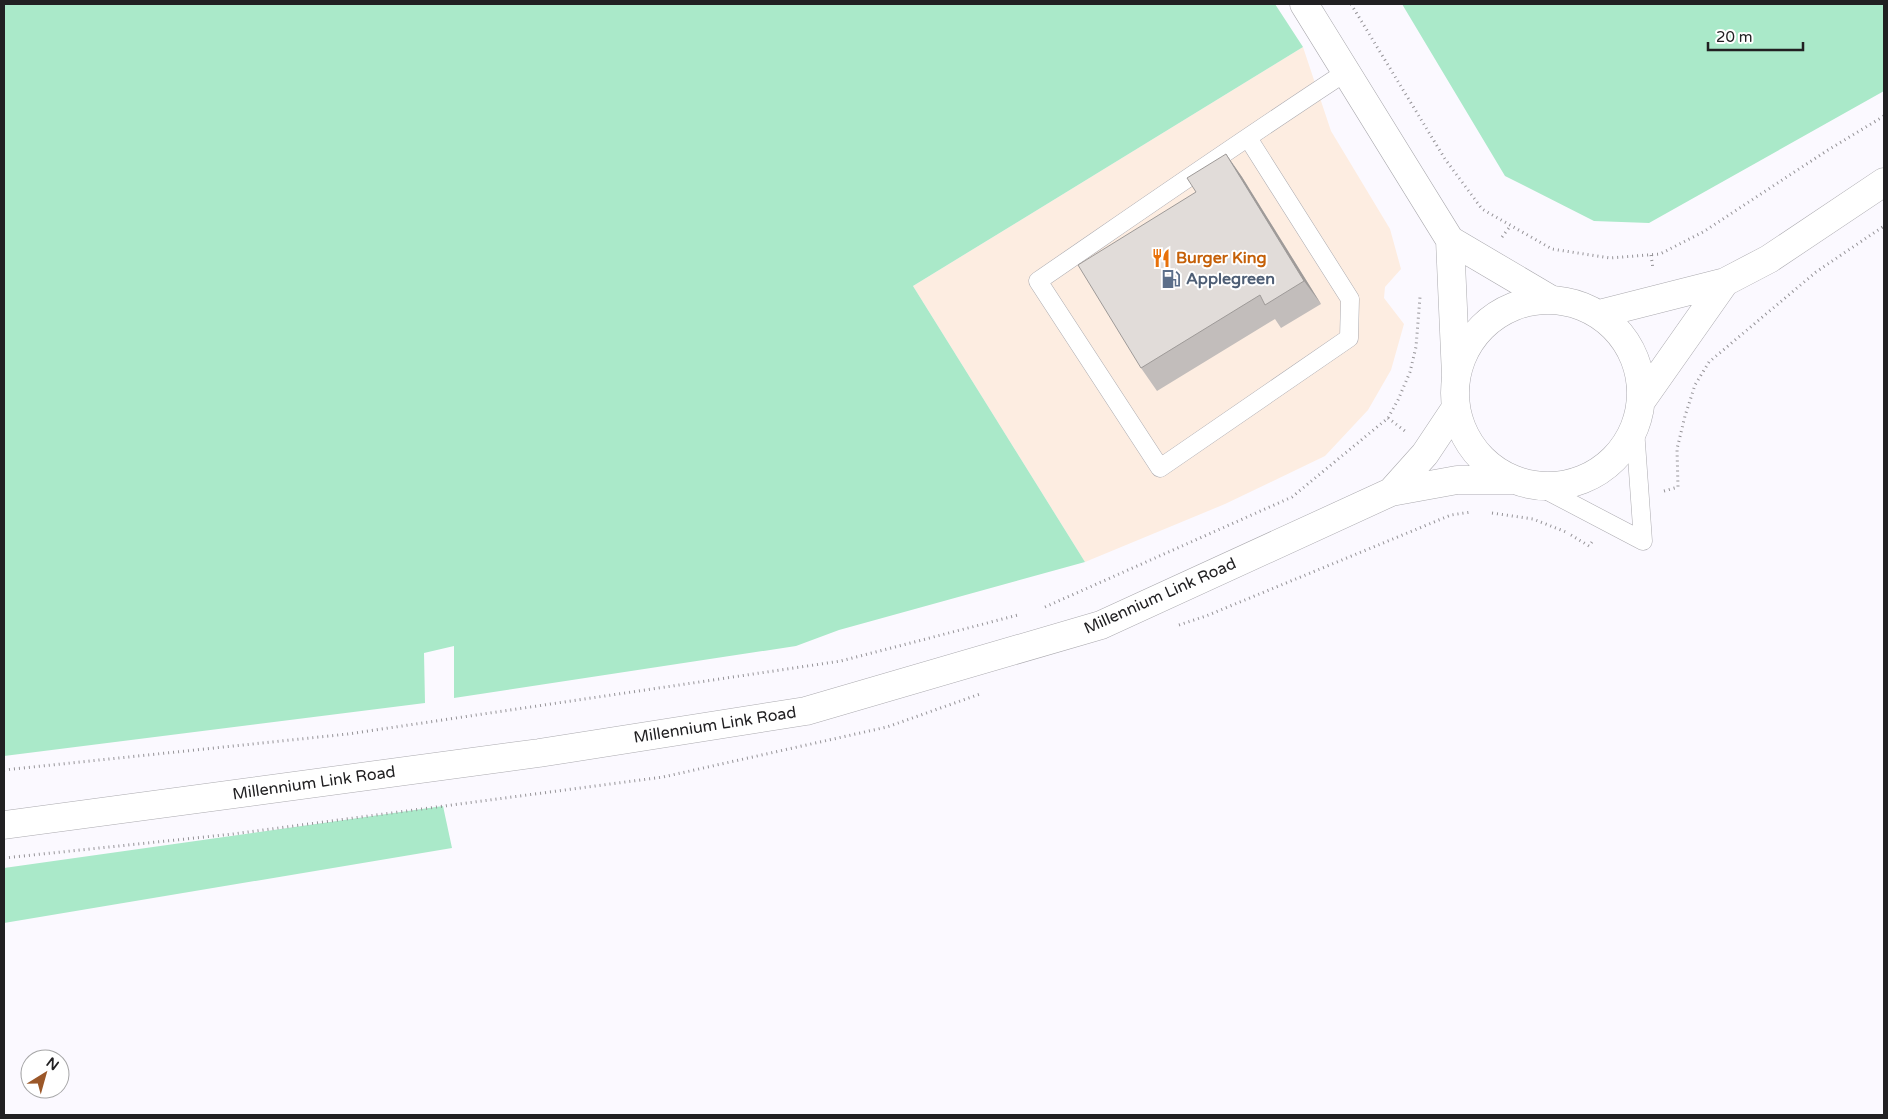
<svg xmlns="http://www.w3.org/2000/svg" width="1888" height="1119" font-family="'Varela Round',sans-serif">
<rect width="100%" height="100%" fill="#fbf9ff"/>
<path fill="#fdede1" d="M1303,47L1331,131L1390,229L1401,269L1385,287L1384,298L1404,324L1391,370L1368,410L1325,456L1225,504L1085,562L913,286Z"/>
<path fill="#aae9c9" d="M4,4H1275L1303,47L913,286L1085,562L839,630L796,646L454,698V646L424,653L425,703L4,756Z
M1402,4H1884V91L1649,223L1594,221L1505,176Z
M443,806L452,848L4,923V868Z"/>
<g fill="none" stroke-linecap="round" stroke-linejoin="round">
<g stroke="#abaaaf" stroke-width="19">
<path id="service" d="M1248,138L1350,299L1349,338L1160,468L1038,281C1140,211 1242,140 1346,72
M1635,429L1643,541
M1540,487L1643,541"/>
</g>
<g stroke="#abaaaf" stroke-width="29">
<path id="minor" d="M1304,4L1450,240L1550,299
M1450,240L1456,376"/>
</g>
<g stroke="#abaaaf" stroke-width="29">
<path id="secondary" d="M1455 393a93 93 0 1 1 186 0a93 93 0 1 1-186 0Z
M1599,314L1725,282L1769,259L1884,182
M1642,400L1725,282
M1391,492L1425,454L1455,409
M4,825L539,753L806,711L1101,625L1391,492L1457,480H1512"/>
</g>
<path stroke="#959397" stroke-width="3" stroke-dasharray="1 4" stroke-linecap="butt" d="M1351,4L1445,159L1482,209L1552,249L1610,258L1660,254L1703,232L1828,150L1884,116
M1502,237L1511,225
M1651,255L1653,269
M1388,418L1405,431
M1664,491L1678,487L1677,449L1685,416L1695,385L1709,362L1816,272L1884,226
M1492,513L1533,519L1566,532
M1571,535L1589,546L1592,542
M1045,607L1292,497L1388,418L1398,400L1410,372L1416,347L1420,297
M1179,625L1206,616L1451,515L1471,512
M4,770L348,734L841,661L1018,615
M4,858L233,834L663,777L887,727L980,694"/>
<use href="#service" stroke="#fff" stroke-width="18"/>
<use href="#minor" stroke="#fff" stroke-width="28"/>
<use href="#secondary" stroke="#fff" stroke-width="28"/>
</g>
<path fill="#c2bdbb" d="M1226,154L1242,177L1321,304L1281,328L1275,319L1157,391L1141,368L1196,192Z"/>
<path fill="#9e9a98" d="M1226,154L1242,177L1321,304L1304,281Z"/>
<path fill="#e1dcd9" stroke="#9e9a98" d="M1226,154L1304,281L1265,305L1260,295L1141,368L1078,265L1196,192L1187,178Z"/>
<defs>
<g id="restaurant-bare" transform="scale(1.5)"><path d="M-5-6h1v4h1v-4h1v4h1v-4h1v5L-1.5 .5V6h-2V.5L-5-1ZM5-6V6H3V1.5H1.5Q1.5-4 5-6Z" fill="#e8710a" stroke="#fff" stroke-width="2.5" paint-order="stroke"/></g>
<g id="fuel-bare" transform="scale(1.5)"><path d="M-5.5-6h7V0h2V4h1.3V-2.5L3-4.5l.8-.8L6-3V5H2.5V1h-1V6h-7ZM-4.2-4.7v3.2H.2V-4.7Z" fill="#5c6f8a" stroke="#fff" stroke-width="2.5" paint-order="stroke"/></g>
</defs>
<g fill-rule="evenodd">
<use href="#restaurant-bare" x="1161" y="258"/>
<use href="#fuel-bare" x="1171" y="279"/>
</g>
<g text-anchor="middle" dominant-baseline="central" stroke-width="4" stroke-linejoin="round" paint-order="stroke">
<g font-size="16" font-weight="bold" fill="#c56008" stroke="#fff" text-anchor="start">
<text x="1176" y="258">Burger King</text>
</g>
<g font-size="16" font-weight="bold" fill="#4e5e75" stroke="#fff" text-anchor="start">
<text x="1186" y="279">Applegreen</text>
</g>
<g font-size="16" fill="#212022" stroke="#fff">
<text transform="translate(1160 596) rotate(-24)">Millennium Link Road</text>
<text transform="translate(715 725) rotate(-9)">Millennium Link Road</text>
<text transform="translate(314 783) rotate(-8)">Millennium Link Road</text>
</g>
</g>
<rect width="1888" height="1119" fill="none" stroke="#212022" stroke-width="10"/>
<g transform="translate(45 1074) rotate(37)"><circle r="24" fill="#ffffff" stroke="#a6a6a7"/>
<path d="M0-4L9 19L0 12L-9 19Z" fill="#9b5729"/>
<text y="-8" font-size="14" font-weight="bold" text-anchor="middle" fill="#212022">N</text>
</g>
<path d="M1708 42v8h95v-8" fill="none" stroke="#212022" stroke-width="2.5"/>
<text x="1716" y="42" font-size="15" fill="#212022" stroke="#ffffff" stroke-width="4" paint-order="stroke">20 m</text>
</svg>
